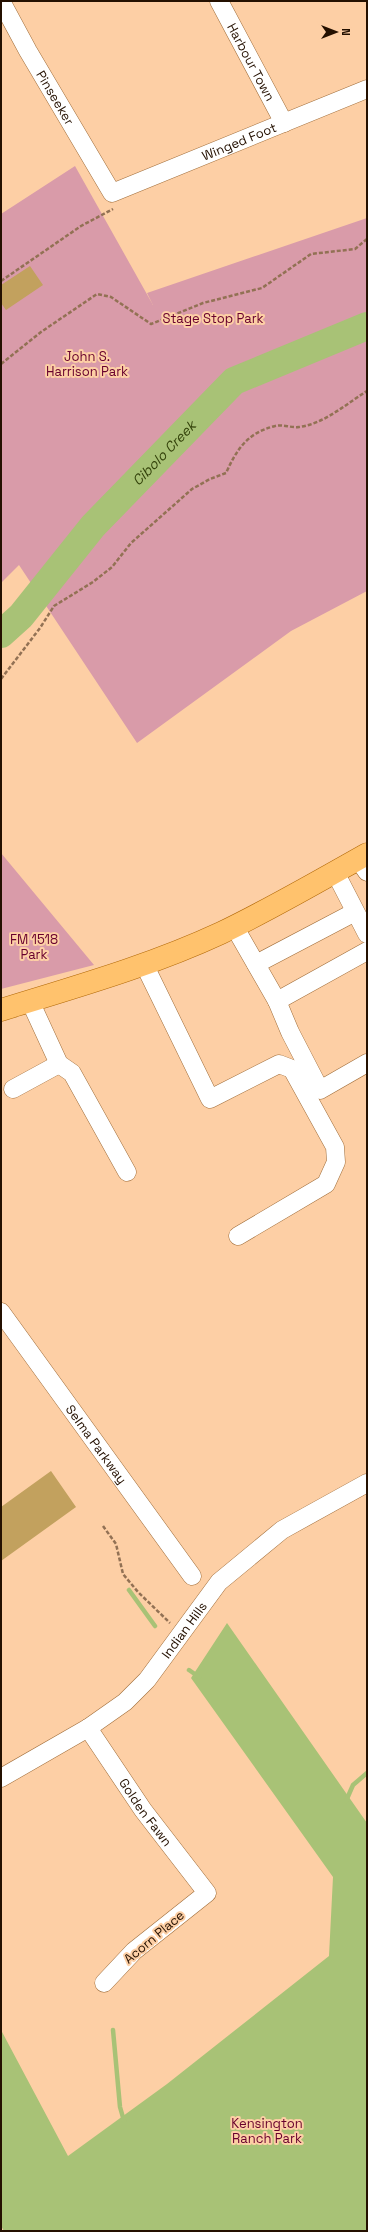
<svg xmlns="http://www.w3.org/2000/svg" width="368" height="2232" font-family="'Space Grotesk',sans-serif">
<rect width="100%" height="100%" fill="#fdcfa5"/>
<path fill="#d99ba9" d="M75,166L153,305L147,293L367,218V591L291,631L137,743L19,565L1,583V214Z
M1,853L94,965L1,989Z"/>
<path fill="#a8c276" d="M227,1623L367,1823V2231H4L1,2226V2030L68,2156L167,2084L329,1956L333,1877L191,1678Z"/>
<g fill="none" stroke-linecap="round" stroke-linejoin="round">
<path stroke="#a8c276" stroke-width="4.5" d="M129,1590L155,1626
M189,1670L199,1677
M346,1801L353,1785L367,1773
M113,2030L120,2107L124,2121"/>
<path stroke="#a8c276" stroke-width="28" id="s1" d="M1,634L21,616L93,526L234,381L367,326"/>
</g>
<path fill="#c2a15e" d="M30,266L43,285L6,310L1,303V285Z
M51,1471L76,1507L1,1561V1507Z"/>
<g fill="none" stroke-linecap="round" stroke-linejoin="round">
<g stroke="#a06d39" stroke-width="19">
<g id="minor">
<path id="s2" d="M1,1L28,51L112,193L367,89"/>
<path id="s3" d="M219,1L284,123"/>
<path d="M358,859L367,872"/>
<path d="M335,872L367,934"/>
<path d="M234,926L277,1001L367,951"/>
<path d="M144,964L210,1099L279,1064L292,1069L335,1147L336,1162L326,1184L238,1236"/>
<path d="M256,964L355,912"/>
<path d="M30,1001L59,1064L72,1073L127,1172"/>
<path d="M277,1001L290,1032L320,1090L367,1063"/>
<path d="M13,1089L59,1064"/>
<path id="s4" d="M1,1312L192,1576"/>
<path id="s5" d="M88,1728L143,1810L207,1893L134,1951L104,1983"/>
<path id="s6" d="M1,1778L88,1728L125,1702L147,1680L219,1582L282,1530L367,1483"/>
</g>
</g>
<g stroke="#b26907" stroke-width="23">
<path id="major" d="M1,1010C75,987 150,966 221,933C271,909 319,881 367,854"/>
</g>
<path stroke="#927154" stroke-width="2.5" stroke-dasharray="4 2" stroke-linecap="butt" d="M1,281L81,226L113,209
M1,364L41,332L97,294L111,297L151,324L203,303L262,288L311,254L355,249L367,239
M1,679L40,628L54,606L93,582L112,567L131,543L192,489L210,479L226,473C237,449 247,433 275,426C282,424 291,428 299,427C324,424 346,404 367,391
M103,1526L116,1544L123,1574L138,1592L170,1623"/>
<use href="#minor" stroke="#fff" stroke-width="18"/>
<use href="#major" stroke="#ffc26d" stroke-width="22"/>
</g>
<g text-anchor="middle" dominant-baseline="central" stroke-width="4" stroke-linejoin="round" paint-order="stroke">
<g font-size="13" fill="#241000" stroke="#fdcfa5">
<text stroke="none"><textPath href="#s3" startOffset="69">Harbour Town</textPath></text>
<text stroke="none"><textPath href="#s2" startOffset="111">Pinseeker</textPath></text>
<text stroke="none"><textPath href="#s2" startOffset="359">Winged Foot</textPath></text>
<text stroke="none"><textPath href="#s4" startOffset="163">Selma Parkway</textPath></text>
<text stroke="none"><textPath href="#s6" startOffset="239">Indian Hills</textPath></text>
<text stroke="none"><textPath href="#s5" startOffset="102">Golden Fawn</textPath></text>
<text transform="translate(154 1937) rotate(-40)">Acorn Place</text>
</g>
<g font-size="13" fill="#68012e" stroke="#fdcfa5">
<text x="213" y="318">Stage Stop Park</text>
<text x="87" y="356">John S.<tspan x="87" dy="15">Harrison Park</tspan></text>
<text x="34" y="939">FM 1518<tspan x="34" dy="15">Park</tspan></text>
<text x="267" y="2123">Kensington<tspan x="267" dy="15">Ranch Park</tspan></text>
</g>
<g font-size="14" font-style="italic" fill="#33420a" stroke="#fdcfa5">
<text stroke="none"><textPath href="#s1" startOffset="244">Cibolo Creek</textPath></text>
</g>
</g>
<rect width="368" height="2232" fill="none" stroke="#241000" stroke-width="4"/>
<g transform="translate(336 32) rotate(90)" stroke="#fdcfa5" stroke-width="3" paint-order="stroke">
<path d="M0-3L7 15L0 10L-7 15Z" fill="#241000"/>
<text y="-6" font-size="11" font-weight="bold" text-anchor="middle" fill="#241000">N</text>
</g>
</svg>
